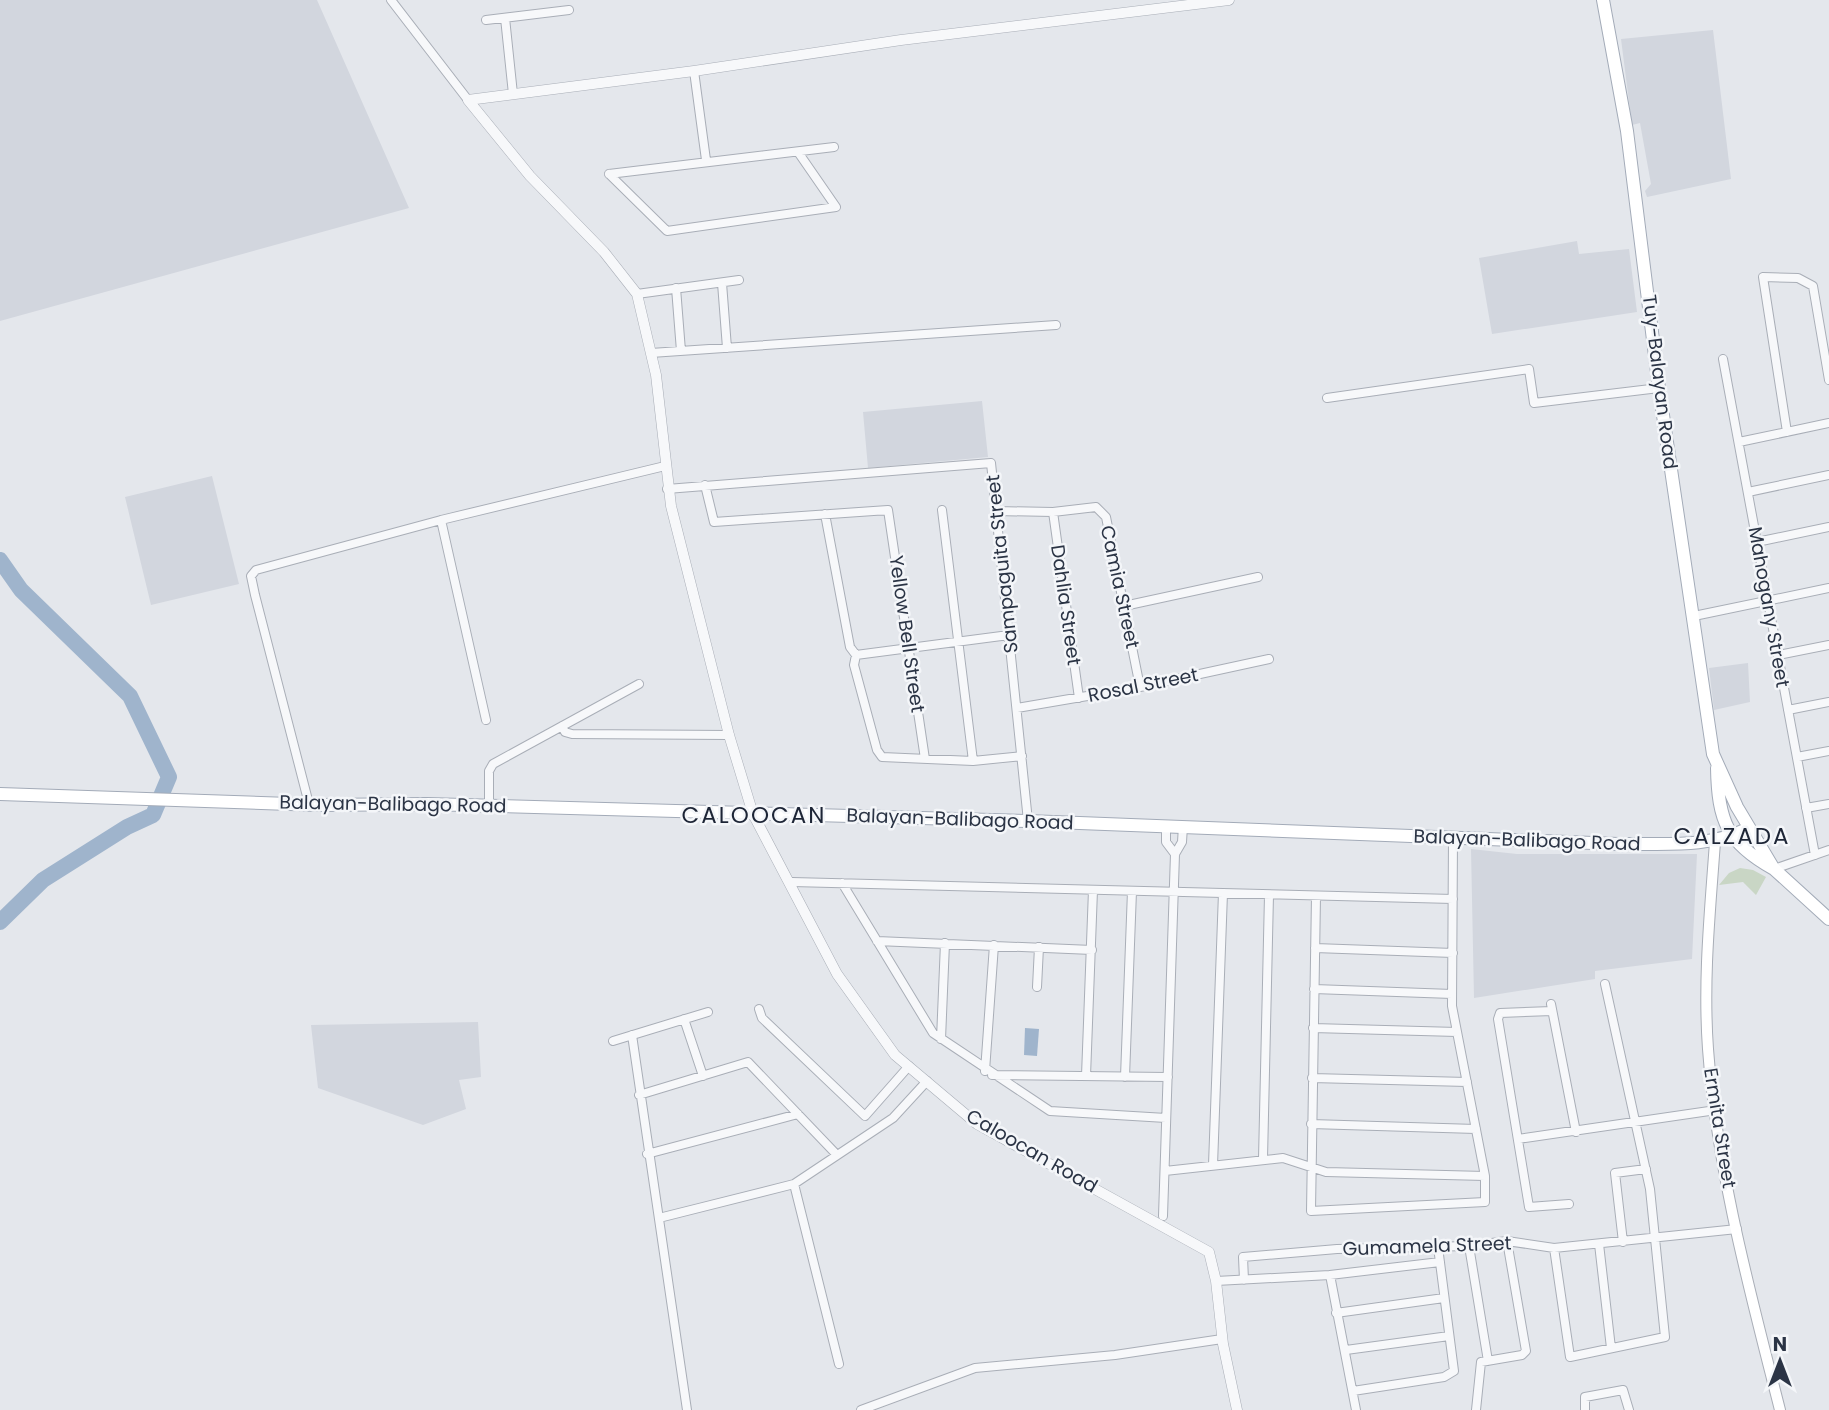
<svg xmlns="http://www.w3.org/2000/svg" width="1829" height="1410" font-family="Poppins,sans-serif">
<rect width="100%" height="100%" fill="#e4e7ec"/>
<path fill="#d2d6de" d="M0,0H317L409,208L0,321Z
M1713,30L1731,179L1647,197L1645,191L1651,184L1640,123L1632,125L1621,39Z
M1577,241L1579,254L1629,249L1637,312L1492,334L1479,258Z
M982,401L988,457L868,468L863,412Z
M212,476L239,584L151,605L125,497Z
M1748,663L1750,702L1714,710L1709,668Z
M1471,849L1517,854H1697L1692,959L1595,971V979L1474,998Z
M478,1022L481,1077L459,1080L466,1109L423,1125L318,1088L311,1025Z"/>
<path fill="#c9d6c5" d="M1740,868L1753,870L1766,877L1756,895L1743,882L1719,885L1729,873Z"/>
<path fill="#9fb4cc" d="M1025,1028L1039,1029L1037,1056L1024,1055Z"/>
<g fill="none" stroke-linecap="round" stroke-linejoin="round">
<path stroke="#9fb4cc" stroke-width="16" d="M0,560L21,590L130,696L169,777L153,815L127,827L43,880L0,922"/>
<g stroke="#a9aeb7" stroke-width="10">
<path id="minor" d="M391,0L468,100
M505,18L513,94
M486,20L569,10
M694,71L706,160
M609,174L667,231L836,207L798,152
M609,174L834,147
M722,283L727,348
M676,288L681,351
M637,294L739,280
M651,353L1056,325
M1723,359L1815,855
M1327,398L1529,369L1534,403L1659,388
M1787,432L1763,277L1798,278L1813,286L1829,380
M1739,442L1829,423
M705,485L714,522L888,510L925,759
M667,489L991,463L1028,821
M1748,492L1829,475
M942,510L973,761
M996,511L1053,512L1096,507L1106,517L1140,687
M1053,512L1079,698
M825,514L850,647L856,655L854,665L877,750L882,757L973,761L1022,756
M441,520L486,720
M1757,542L1829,527
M1124,606L1258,577
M1694,616L1829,588
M856,655L1009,635
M1778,655L1829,645
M1017,708L1140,687L1269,659
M1788,710L1829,702
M562,726L565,732L572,734L729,735
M1797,757L1829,751
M309,804L255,595L251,576L256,570L441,520L665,466
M489,806V771L493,764L639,684
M1806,808L1829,804
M1166,826V842L1175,854
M1774,869L1829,850
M792,882L1453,899
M842,883L933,1033L1050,1111L1166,1118
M1316,896L1311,1211L1485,1202V1176L1452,1006L1453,838
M877,941L1092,950
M1315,948L1453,953
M1037,987L1039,947
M1314,989L1452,994
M1551,1004L1576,1132
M759,1009L762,1018L865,1116L909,1066
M1552,1011L1500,1013L1498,1019L1529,1207L1569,1204
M684,1019L703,1076
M1313,1028L1457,1032
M632,1035L687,1410
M941,1039L945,943
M613,1041L708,1012
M985,1071L994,945
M992,1075L1168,1077
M1086,1076L1093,890
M1125,1077L1132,891
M1312,1078L1467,1082
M639,1095L748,1062L837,1155
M1311,1124L1476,1129
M1518,1139L1716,1110
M647,1154L798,1114
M1263,1159L1269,895
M1213,1165L1223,893
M1165,1171L1283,1158L1326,1172L1485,1176
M794,1184L839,1364
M1163,1216L1175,854L1182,842L1183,826
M659,1218L794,1184L893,1118L927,1081
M1623,1242L1615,1173L1646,1169
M1599,1244L1611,1348
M1469,1246L1488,1361
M1554,1248L1570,1357L1665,1337L1650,1189L1605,984
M1330,1275L1356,1410
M1244,1280L1243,1257L1337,1249L1469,1246L1507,1241L1554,1248L1737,1229
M1216,1281L1330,1275L1440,1262
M1336,1313L1444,1298
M1346,1350L1449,1336
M1353,1391L1444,1377L1454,1371L1438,1247
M861,1410L975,1368L1115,1355L1222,1339
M1476,1410L1481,1362L1522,1355L1526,1351L1507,1241
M1585,1410V1397L1623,1390L1629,1410"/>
</g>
<g stroke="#a9aeb7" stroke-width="11">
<path id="tertiary" d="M468,100L530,176L604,252L637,294L656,375L671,506L729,735L753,814L837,974L895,1055L977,1124L1209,1252L1216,1281L1223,1344L1237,1410
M468,100L694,71L901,40L1229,0"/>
</g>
<g stroke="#a9aeb7" stroke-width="12">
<path id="secondary" d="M1715,842C1710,912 1703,979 1708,1049C1717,1171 1750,1292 1780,1410"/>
</g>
<g stroke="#a3abb8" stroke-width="14">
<path id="primary" d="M1603,0L1627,131L1659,388L1713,754L1737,807L1774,869L1829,919
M1717,768C1718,821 1727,843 1774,869
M0,794L318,805L427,804L1028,821L1618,844C1664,843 1707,849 1749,828"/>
</g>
<use href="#minor" stroke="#f7f8fa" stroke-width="8"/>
<use href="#tertiary" stroke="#f7f8fa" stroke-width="10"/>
<use href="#secondary" stroke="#fff" stroke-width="10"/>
<use href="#primary" stroke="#fff" stroke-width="12"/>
</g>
<g text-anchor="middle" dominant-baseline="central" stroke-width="5" stroke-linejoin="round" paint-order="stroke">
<g font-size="19" fill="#2b3445" stroke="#f4f6f9">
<text transform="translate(1660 382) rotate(83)">Tuy-Balayan Road</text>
<text transform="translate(1002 564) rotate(-96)">Sampaguita Street</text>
<text transform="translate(1120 587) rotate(78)">Camia Street</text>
<text transform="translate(1066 605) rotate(82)">Dahlia Street</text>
<text transform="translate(1769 607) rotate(80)">Mahogany Street</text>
<text transform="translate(907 634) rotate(82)">Yellow Bell Street</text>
<text transform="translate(1143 685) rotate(-11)">Rosal Street</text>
<text transform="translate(393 804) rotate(1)">Balayan-Balibago Road</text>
<text transform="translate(960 819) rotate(2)">Balayan-Balibago Road</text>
<text transform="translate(1527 840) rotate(2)">Balayan-Balibago Road</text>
<text transform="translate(1720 1128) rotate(81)">Ermita Street</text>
<text transform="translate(1032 1151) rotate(30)">Caloocan Road</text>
<text transform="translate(1427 1246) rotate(-2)">Gumamela Street</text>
</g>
<g font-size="23" letter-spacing="2" fill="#1d2536" stroke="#f4f6f9">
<text x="754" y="815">CALOOCAN</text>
<text x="1732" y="836">CALZADA</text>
</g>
</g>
<g transform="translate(1780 1361)" stroke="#f4f6f9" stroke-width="5" paint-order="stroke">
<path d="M0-5L12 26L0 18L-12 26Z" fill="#2b3445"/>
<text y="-10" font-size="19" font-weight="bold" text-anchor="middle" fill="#2b3445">N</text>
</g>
</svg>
